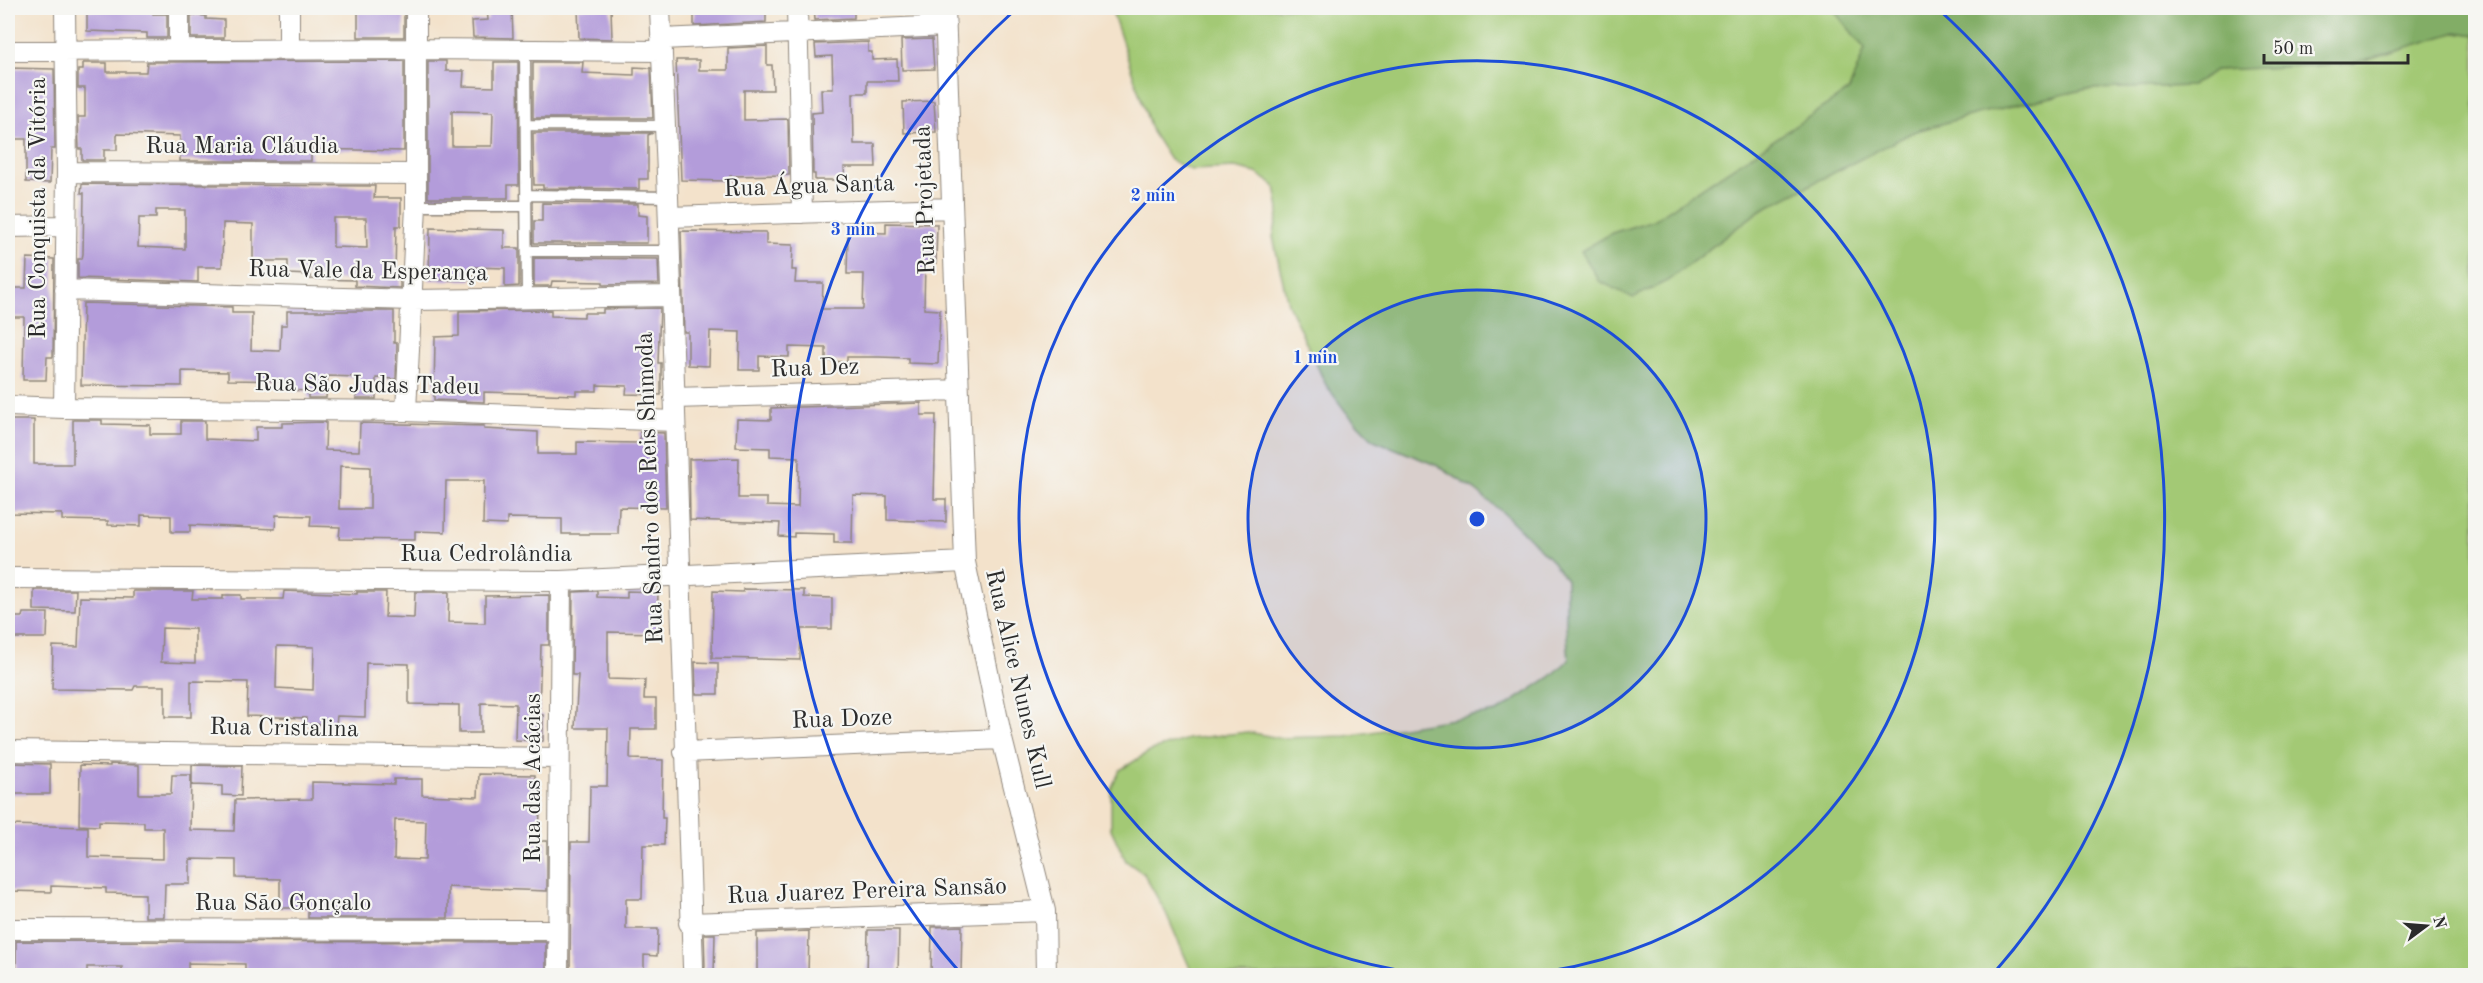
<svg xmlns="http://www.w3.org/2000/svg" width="2483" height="983" font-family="'Old Standard TT',serif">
<rect width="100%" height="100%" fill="#f6f6f2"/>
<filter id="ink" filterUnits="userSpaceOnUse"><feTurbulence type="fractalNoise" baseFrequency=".0167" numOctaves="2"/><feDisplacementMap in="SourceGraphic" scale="12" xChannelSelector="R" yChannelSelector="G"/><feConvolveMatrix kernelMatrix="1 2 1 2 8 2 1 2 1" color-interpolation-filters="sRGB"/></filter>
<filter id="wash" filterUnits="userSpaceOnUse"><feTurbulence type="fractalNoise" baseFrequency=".008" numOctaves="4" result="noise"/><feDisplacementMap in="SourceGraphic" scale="24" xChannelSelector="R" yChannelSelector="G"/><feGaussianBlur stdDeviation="1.35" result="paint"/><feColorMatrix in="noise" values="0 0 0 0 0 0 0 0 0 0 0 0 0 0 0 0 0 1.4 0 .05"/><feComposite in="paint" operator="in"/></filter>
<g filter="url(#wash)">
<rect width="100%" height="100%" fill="#f3e2cb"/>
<path fill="#a3c974" stroke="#677a50" stroke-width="1.5" d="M1111,8H1832L1865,49L1849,90L1654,220L1612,233L1667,281L1759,211L1913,132L1976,114L2087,89L2191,86L2215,70L2351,64L2457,32L2475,35V975H1193L1166,913L1144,874L1126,861L1111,829V789L1120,770L1152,750L1188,739L1248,732L1279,738L1346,736L1497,712L1550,677L1569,660L1566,624V580L1553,562L1507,516L1475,490L1438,466L1374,440L1346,412L1326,385L1288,304L1273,237L1279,210L1275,186L1256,173L1235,168L1191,170L1170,160L1152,132Z"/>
<path fill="#82ad66" stroke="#566c48" stroke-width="1.5" d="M1832,8H2475L2476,35L2457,32L2351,64L2215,70L2191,86L2087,89L1976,114L1913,132L1759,211L1667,281L1633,298L1599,281L1581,251L1612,233L1654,220L1849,90L1865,49Z"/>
<g id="blocks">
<path fill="#b39cda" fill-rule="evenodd" d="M97,8H153V14H167V38H147V33L87,31V10H97Z
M487,8H512L513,38L473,37L472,21L488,20Z
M578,8H611L612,39L579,38Z
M694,8H766V22L694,26Z
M814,8H854V18L815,20Z
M358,12L404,13V37H358Z
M191,15L206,16V19L224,20V38H191Z
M932,39L934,69L902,70L901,40Z
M868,42V52H872V60L897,59L898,81H867V93H853L854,144H875L876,167H844L845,180H815V174H813L812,113L822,112L821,89H833L832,56L816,57L815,44Z
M767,46V65H772L773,90H744V120L788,119L789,175L730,176V181L681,180L676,60H699V70H728V48Z
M404,61V151L311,149V161H180V136L117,134V150H104V160H82V149H79L78,117H85V88H78V70H83V63H107V72H146L147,62Z
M428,61H446V71H464L463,86L494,87V62H518L519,185H508V198H428ZM452,111L493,112L492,146H452Z
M533,62H583L582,73L634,75V67L651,68L653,118H533Z
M8,68L54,69L55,149H51L50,183L26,182V139H8Z
M934,101L936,132L904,133L903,102Z
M533,133H653L648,135V179H639V189L543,188V185H534Z
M82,184L375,186L374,198H401V226H396L395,277L400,278V288L355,286V280L310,279V275L288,274V261H253V224L223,223L222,267H198V282L78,278V259H82L83,254L84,193H81ZM156,210H185V249L138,247L139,218H156ZM333,218H366L367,248L333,247Z
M542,203L638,204V215L647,216V243H534V221H542Z
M886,223L937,224L936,263H925L924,309L940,310L938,364L908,363V358L879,357H847V362L826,361V348L789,347V357L759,356V370H739L740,332L710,331L709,366L688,365V332H684L681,231L766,232V244L793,245L792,270H796L795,283H823L822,309H863L864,274H847L848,232L886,233Z
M430,228L504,230V248H519V286L505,287V268L472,267V280H429Z
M27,258L54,259L53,357H47L46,380H23L24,317H8V288H26Z
M534,258L658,259L659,284L603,285V282L552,281L551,286H534Z
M83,303L232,307V313H252L251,350L280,351L281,325H287V311H394V343H397L396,379L376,378V399H356L357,377L328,376L326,398H308V391L288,390V381L228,380V372L182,371V386L81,385Z
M660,308L658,363H661V395L626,394L627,386L597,385V391H576V395L484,392V402L434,400L435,337L459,336V311L551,310V316L584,317V313H603V309Z
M921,403V415H936L934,499H946V522L887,520V496L853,495L852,543H834V534L794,533V537L779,536L780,523L690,520L689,459L739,458L738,498H767V506L798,507L799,457L770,456V448L736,447L737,419L771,420V408Z
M8,420H34V464H73V420H102V424L150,425V434H181V421H205V439L256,441V427H282V423L326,422L325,450L359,451L360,423L484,426V429L538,432V454H577V442L640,443V432L664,433L666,508L619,507L618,534H562V519L507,518V525L483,524L484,481H446L445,532L415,531V540L339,539L340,527L310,526L311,516L276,515L275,529L190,525V532H171V516L141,515V526L108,525V521L62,520V514L8,513ZM340,466L370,467V509H339Z
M743,589L804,590V597L832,598V629H801L800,660L712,658L713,591L743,592Z
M34,590H76L75,611L34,610Z
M133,591H193L192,599H223V595H241V599H283L284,591L357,594V592H386L385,617L414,618L415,592H449L448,622L485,623V596L549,595V645H541L539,715H543V741L515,740L516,704L481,703V733H459V705L409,704V664L366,663L365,717L337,716L336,724H306V718L247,716L248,682L191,681V717H165V686H135L133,690L52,689L53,646L78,647L80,597L133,598ZM162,628L195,629V663L161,662ZM277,646L314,647L313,690L276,688Z
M597,591V597L627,598V591L658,592L657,633L608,632V679L645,680L644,699H656V729H631L630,759L663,760L662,818H665L664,845H643L642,899H626V929H658L657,956L644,955V975H570L571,842H589L590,786H607L608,728H575L578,675H572L573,592Z
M23,613H48L47,638H8V617H22Z
M695,662L718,663V694H696Z
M8,763L50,764V794H8Z
M110,764L139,765V794H171L172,775H191L190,830L234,831L235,800L312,799V782L394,784V779H422V795L478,797L479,774L535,775V808H540L539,841H547V891L448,887V918H308V908H280V879L236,878V860L190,859V884H165L164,917H145V894L106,893V888L51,886V892L8,891V825L88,827V857L163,859V828H144V822L99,821V826L79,825L80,765L110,766ZM395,820L426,821L425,860L394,859Z
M192,765L242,766L241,796L222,795V786L192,785Z
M962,926L961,975H931L932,927Z
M868,930H899L898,975H867Z
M809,931L808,975H757V933Z
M704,934H715L714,975H701L705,967Z
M16,941L546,942V971L534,970V975H245V964L188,963V975H122V967H87V975H48V973H16Z"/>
</g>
</g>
<g filter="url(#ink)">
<use href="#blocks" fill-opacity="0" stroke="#8f867b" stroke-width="1.5"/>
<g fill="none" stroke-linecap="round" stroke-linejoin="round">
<g stroke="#8f867b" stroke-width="13">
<path id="lane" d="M525,50L527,299
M526,125L664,126
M526,195L668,197
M416,206H526
M527,251H668"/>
</g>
<g stroke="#8f867b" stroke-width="22">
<path id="street" d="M660,8L668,197L693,967
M797,8L802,213
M945,8L965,562L1002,739L1045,911L1046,976
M662,39L946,26
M179,50V8
M289,50V8
M8,51L416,49L662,51
M67,172L416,174
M669,217L951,208
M8,227L66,226
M65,290L413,300L670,296
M674,398L958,390
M8,406L64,408L406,411L675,421
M64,408L67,172L65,8
M406,411L416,206V8
M8,578L561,581L965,562
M8,751L559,758
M684,752L1002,739
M689,923L1045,911
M8,929L558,930
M558,976L561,581"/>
</g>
<use href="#lane" stroke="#fff" stroke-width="10"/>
<use href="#street" stroke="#fff" stroke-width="20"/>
</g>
</g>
<circle cx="1477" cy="519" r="229" fill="#1d4ed8" fill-opacity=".12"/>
<g fill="none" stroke="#1d4ed8" stroke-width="3">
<circle cx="1477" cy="519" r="229"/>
<path d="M1437 975A458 458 0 1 1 1517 975"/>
<path d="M962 975A688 688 0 0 1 1017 8M1937 8A688 688 0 0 1 1992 975"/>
</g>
<g text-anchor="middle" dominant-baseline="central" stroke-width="4.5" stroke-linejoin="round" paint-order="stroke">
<g font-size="24" fill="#2b2b2b" stroke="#f6f6f2">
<text x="242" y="147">Rua Maria Cláudia</text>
<text transform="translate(809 187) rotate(-2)">Rua Água Santa</text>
<text transform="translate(926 200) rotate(-92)">Rua Projetada</text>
<text transform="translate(39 208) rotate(-90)">Rua Conquista da Vitória</text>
<text transform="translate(368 272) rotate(1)">Rua Vale da Esperança</text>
<text transform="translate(815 369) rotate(-2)">Rua Dez</text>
<text transform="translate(367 386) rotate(1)">Rua São Judas Tadeu</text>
<text transform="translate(651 488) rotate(-92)">Rua Sandro dos Reis Shimoda</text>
<text x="486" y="555">Rua Cedrolândia</text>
<text transform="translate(1017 679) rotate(77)">Rua Alice Nunes Kull</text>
<text transform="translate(842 720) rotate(-2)">Rua Doze</text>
<text transform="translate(284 729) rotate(1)">Rua Cristalina</text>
<text transform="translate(534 778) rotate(-90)">Rua das Acácias</text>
<text transform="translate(867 892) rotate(-2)">Rua Juarez Pereira Sansão</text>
<text x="283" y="904">Rua São Gonçalo</text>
</g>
</g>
<circle cx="1477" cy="519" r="9" fill="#1d4ed8" stroke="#f6f6f2" stroke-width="3"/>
<g font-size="18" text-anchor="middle" font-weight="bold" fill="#1d4ed8" stroke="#f6f6f2" stroke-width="4.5" stroke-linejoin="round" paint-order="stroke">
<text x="1153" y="201">2 min</text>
<text x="853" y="235">3 min</text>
<text x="1315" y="363">1 min</text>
</g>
<rect width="2483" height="983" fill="none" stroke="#f6f6f2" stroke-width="30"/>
<g transform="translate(2426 926) rotate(74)" stroke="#f6f6f2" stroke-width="4.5" paint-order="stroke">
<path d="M0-4.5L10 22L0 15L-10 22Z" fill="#2b2b2b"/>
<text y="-9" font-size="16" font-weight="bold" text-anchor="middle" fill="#2b2b2b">N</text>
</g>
<path d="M2264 54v9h144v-9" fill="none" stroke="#2b2b2b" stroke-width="3"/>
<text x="2273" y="54" font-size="18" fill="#2b2b2b" stroke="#f6f6f2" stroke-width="4.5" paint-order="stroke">50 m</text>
</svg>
